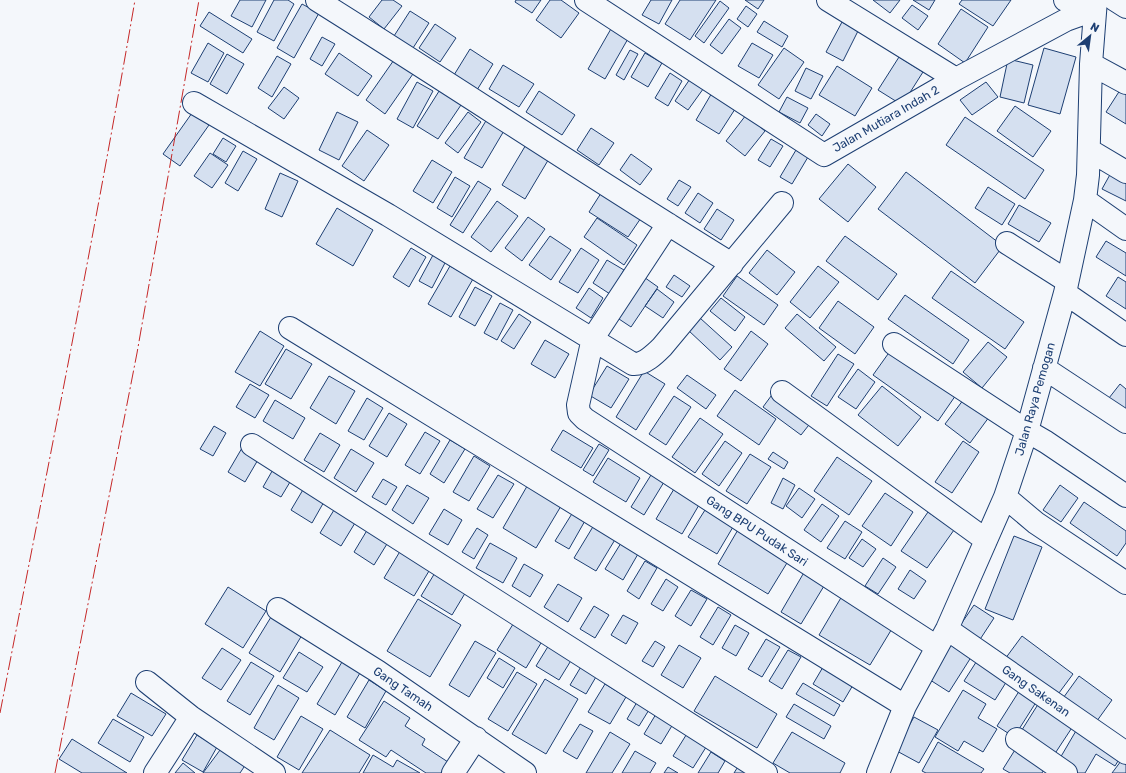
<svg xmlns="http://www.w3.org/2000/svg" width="1126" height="773" font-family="Rubik,sans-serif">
<rect width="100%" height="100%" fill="#f4f7fb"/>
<path fill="#d5e0f0" stroke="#1d3f73" d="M240,0H266L252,27L231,16Z
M274,0H288L294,4L274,41L257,32Z
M382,0H393L402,6L384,29L369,17Z
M516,0H541L532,13L515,2Z
M550,0H561L579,13L561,38L536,20Z
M651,0H672L659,24L642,15Z
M680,0H716L690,40L665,24Z
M745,0H764L758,9Z
M873,0H900L890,13Z
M913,0H935L929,10Z
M962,0H1011L993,26L959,4Z
M720,1L729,8L704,43L695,36Z
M302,4L319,13L294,58L277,48Z
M912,5L928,16L918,30L902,18Z
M746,6L757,14L748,27L737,19Z
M961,9L988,27L965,63L938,44Z
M410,11L429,23L413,48L394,36Z
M209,12L252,39L243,53L200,26Z
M729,19L741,28L722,54L710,45Z
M764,21L788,36L782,47L757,32Z
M842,22L858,31L843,61L826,52Z
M435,24L456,38L440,62L419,48Z
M612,27L629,37L605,79L588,69Z
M322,37L335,44L322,66L310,59Z
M208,43L224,53L208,82L191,73Z
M752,43L773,55L759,78L738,66Z
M784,48L804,62L779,99L758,85Z
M1044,48L1076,57L1060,114L1028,105Z
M470,49L493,64L477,90L454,75Z
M630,50L638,54L624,80L616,75Z
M339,53L372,76L358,96L325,74Z
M645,53L662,63L648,87L631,77Z
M227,54L244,64L227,94L210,84Z
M277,56L291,64L272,97L258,88Z
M396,57L415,71L385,114L366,100Z
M899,57L923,72L902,105L878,90Z
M1008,59L1033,65L1024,103L1000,97Z
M503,65L534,84L519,107L489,89Z
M837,66L872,88L855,116L819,95Z
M806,68L823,76L811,99L795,91Z
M670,73L682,81L668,106L655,98Z
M692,76L706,85L688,110L675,101Z
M417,82L433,91L413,128L397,119Z
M986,82L998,97L972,115L960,100Z
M284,87L299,98L284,119L268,108Z
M1122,87L1126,90V124L1106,112Z
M441,88L463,102L438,139L417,126Z
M539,91L575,115L562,135L526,112Z
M713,91L737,106L719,134L696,120Z
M787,97L808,108L800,123L779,112Z
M1015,106L1051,131L1033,157L997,131Z
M337,112L358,122L339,160L319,150Z
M468,112L481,122L458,153L445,143Z
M192,113L209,125L180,166L163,154Z
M816,114L830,124L822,136L808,125Z
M746,115L765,131L745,156L726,141Z
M965,117L1044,170L1025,199L946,145Z
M487,119L505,129L482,168L464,158Z
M591,128L614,143L599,165L577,150Z
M367,130L389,145L364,181L342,166Z
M223,138L236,146L226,162L213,154Z
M771,139L783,146L770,167L758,160Z
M527,143L550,157L525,199L502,185Z
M796,150L808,157L792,184L780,177Z
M243,151L257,159L238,191L225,183Z
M210,153L228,165L212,188L194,176Z
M631,154L652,169L640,185L620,170Z
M432,160L452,172L433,203L413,191Z
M848,164L876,187L848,222L819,199Z
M1112,171L1126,178V201L1102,189Z
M906,172L1003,246L975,283L878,209Z
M280,173L298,181L282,217L265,209Z
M455,177L470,186L452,217L437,208Z
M679,180L691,187L678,206L667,199Z
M478,181L491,189L463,233L450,225Z
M988,187L1015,204L1002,225L975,208Z
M603,190L643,215L628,237L589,212Z
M698,193L713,203L700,223L685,213Z
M497,201L518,216L491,252L471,237Z
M1019,205L1051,223L1039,242L1008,224Z
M337,208L373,230L353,266L316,244Z
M717,209L734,220L721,240L704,229Z
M528,217L545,229L522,261L505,248Z
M597,218L637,245L624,265L584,237Z
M550,236L571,250L551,280L529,265Z
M845,236L897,274L878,300L826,261Z
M1106,241L1126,253V276L1096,257Z
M411,248L426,257L409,287L393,277Z
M581,248L599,260L578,293L559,282Z
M767,250L795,272L777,295L749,273Z
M433,255L446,261L432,288L419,281Z
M607,260L624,270L610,294L593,283Z
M450,266L473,279L451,317L428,304Z
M818,266L839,282L810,318L790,302Z
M951,271L1024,322L1005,349L932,298Z
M641,275L658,287L631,327L613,315Z
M674,275L690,286L682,297L666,287Z
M737,276L778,305L764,325L723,296Z
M1118,277L1126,282V309L1106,296Z
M475,287L492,296L475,326L459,317Z
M589,288L603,298L591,318L576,308Z
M657,289L674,302L663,318L645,306Z
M905,295L969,340L953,364L888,319Z
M721,298L745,317L735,331L710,311Z
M838,301L874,327L855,354L819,328Z
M500,303L513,310L497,340L484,333Z
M519,314L531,322L514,349L501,341Z
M797,314L836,347L824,361L785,328Z
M700,318L732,347L720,360L688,330Z
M260,331L284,346L260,386L235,372Z
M751,331L768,344L741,381L724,369Z
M545,340L569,354L555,378L531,364Z
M988,342L1007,357L982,388L963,372Z
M893,347L958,392L938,421L873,375Z
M286,349L312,364L291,399L265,384Z
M838,354L854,364L827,406L811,396Z
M607,366L629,379L611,408L589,395Z
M858,369L875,382L856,409L838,397Z
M644,371L665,384L636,430L616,417Z
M687,375L716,395L706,409L677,388Z
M329,376L355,391L336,424L310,408Z
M250,384L269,395L255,418L236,407Z
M1120,384L1126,389V411L1109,398Z
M882,386L921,417L898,446L858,415Z
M735,390L776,419L759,445L717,416Z
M774,392L812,421L801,435L763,407Z
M967,395L992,413L970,443L945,424Z
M674,396L691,407L666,445L649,434Z
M367,398L383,408L364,440L348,431Z
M275,400L305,418L293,439L263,421Z
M389,413L407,424L387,457L369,446Z
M700,418L723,434L695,473L672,457Z
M214,426L226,433L213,456L200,449Z
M563,430L593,448L581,468L551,450Z
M425,432L440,441L420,474L405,465Z
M320,433L340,445L324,472L304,460Z
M450,440L465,449L444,483L430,474Z
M725,441L742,453L719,486L702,474Z
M963,441L979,452L952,493L935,482Z
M599,444L609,450L593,476L583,470Z
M242,448L259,458L245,482L228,472Z
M351,449L374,463L356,492L334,478Z
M773,452L788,462L784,469L768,459Z
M750,454L771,467L747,504L726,491Z
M474,456L490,466L469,501L453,492Z
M837,457L872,481L849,515L814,491Z
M608,458L640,478L626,502L593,482Z
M275,466L293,477L281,497L263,487Z
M498,475L514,484L493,518L477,509Z
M651,475L664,482L644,515L631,507Z
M783,478L795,485L783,509L771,503Z
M383,479L397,487L386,505L372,497Z
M530,481L564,501L536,548L503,528Z
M407,485L429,498L413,524L392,510Z
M1060,485L1078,498L1061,522L1043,510Z
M304,488L325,500L312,523L291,510Z
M799,488L815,499L802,518L786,506Z
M674,489L699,505L682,534L656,519Z
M885,493L913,512L891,546L862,526Z
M1084,502L1126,531V543L1117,556L1070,523Z
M822,504L839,516L821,542L804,530Z
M337,505L358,518L341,546L320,533Z
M444,509L462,520L448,545L429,534Z
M705,510L733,527L717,554L688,537Z
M573,512L586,519L569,549L555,541Z
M928,512L954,530L927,568L901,551Z
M845,521L862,532L845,559L827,548Z
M594,525L616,538L596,571L574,558Z
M369,527L390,539L374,565L354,552Z
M477,528L488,535L474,559L462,552Z
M739,528L790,558L768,594L718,564Z
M1014,536L1042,547L1013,620L985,609Z
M862,539L876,549L863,567L849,558Z
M490,543L517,558L503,583L476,568Z
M621,543L638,554L623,580L605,569Z
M402,548L432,566L414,596L384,578Z
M883,558L896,567L878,594L865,586Z
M645,561L657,568L639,599L627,591Z
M524,564L543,575L530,597L512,586Z
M806,569L827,581L801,624L781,612Z
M910,570L926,581L914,599L898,589Z
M436,571L467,590L452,615L421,596Z
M666,579L678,587L663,611L651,604Z
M558,584L582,598L568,622L544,607Z
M228,587L266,611L243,648L205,624Z
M691,590L707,599L691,626L675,616Z
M842,596L893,627L870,665L819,635Z
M418,599L461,625L430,677L387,651Z
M974,605L994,618L977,644L957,630Z
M594,606L609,615L595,638L580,629Z
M718,607L731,615L713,645L700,637Z
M623,615L638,623L626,644L611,635Z
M271,617L302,635L280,672L249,653Z
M515,621L544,638L526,668L497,650Z
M735,625L749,633L736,656L722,648Z
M1022,636L1073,674L1056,697L1005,659Z
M954,638L975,651L949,692L927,678Z
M766,639L780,647L762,677L748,669Z
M552,640L575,654L559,680L536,666Z
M475,641L496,653L469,697L449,685Z
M655,641L665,647L653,667L642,661Z
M679,645L701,658L683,688L661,675Z
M222,648L241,660L221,690L202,678Z
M788,650L801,657L782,689L769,681Z
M299,652L323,667L307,692L283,678Z
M980,656L1010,676L995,700L964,681Z
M499,658L515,668L503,688L487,678Z
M585,660L600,670L586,694L570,685Z
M251,662L274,676L250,715L227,701Z
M342,662L360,673L335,715L317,704Z
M823,667L853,685L843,702L813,684Z
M517,672L537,684L508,731L488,719Z
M715,676L777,714L757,748L694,711Z
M1079,676L1112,700L1094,725L1061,701Z
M545,679L578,699L546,754L512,734Z
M369,680L386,691L365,728L347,717Z
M803,683L840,705L834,716L796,694Z
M605,684L626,697L610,724L588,712Z
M278,685L299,698L274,740L254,728Z
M1023,685L1040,696L1014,737L997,726Z
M963,690L986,704L978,718L997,729L983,752L964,741L958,751L935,737Z
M131,693L166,714L152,736L117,716Z
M640,697L652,705L639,726L627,719Z
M1042,698L1077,720L1054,755L1020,733Z
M384,701L410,718L405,726L425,739L422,745L448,762L441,773H426L391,750L386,757L359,740Z
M794,704L831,726L824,739L786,717Z
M656,714L673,724L661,744L644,734Z
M301,716L323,729L299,770L277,757Z
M914,717L938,730L919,763L895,750Z
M113,719L144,737L130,762L98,743Z
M580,724L593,731L577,759L563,751Z
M1080,724L1123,753L1115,766L1096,754L1085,773H1070L1056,765Z
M330,730L370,755L359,773H302Z
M610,732L630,744L612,773H586Z
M688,732L708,744L693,768L673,756Z
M792,732L845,763L840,773H790L773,763Z
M197,735L217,747L203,772L182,760Z
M72,739L127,773H82L59,759Z
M938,742L984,769L981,773H926L922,771Z
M1018,745L1048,763L1042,773H1010L1003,769Z
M223,746L246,764L240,773H203Z
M635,751L656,763L650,773H622Z
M711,752L725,761L718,773H698Z
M373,755L393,767L397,760L420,773H363Z
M1124,757L1126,758V773H1112Z
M183,763L195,773H175Z
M739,765L752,773H734Z
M668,767L678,773H664Z"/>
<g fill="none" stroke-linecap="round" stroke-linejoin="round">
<g stroke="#1d3f73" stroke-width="24">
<path id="minor" d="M317,0C456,87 592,178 732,264
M586,0L824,155L956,79L1066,20L1094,10
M828,0L956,79
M1065,0L1095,8
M1115,0L1126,7
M1091,64L1126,83
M194,103L388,215L633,364C644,365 655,354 662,347L782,203
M1089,150L1126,172
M1085,200L1126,229
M668,224L593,338L578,405L579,413L585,419L937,647
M1007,243L1067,281
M1065,293L1126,335
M290,328L905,706
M894,344L1027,431L1046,442L1126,496
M1044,368L1126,422
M782,392L986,540
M252,445L766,773
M1005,497L1036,523L1126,583
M278,609L377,671L525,773
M947,629L1126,753
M147,682L191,717L274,773
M1017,739L1066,773
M155,773L191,717
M453,773L476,738
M878,773L905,706L947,629L1005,497L1027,431L1065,293L1085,200L1088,175L1091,64L1096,0"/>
</g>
<use href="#minor" stroke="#f4f7fb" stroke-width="22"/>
<path stroke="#c62828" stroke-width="1" stroke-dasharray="14 3 2 3" stroke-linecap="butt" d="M0,713C46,476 94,238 135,0
M55,773L137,353L199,0"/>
</g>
<g text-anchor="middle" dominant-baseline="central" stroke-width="3" stroke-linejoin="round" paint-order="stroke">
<g font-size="12" fill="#1d3f73" stroke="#f4f7fb">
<text transform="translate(886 119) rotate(-30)">Jalan Mutiara Indah 2</text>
<text transform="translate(1035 399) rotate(-74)">Jalan Raya Pemogan</text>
<text transform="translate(757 531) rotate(33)">Gang BPU Pudak Sari</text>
<text transform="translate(403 689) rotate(34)">Gang Tamah</text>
<text transform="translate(1036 691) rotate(35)">Gang Sakenan</text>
</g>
</g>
<g transform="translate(1090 36) rotate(29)" stroke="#f4f7fb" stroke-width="3" paint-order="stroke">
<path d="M0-3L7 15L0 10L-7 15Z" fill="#1d3f73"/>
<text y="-6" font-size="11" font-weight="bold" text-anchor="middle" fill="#1d3f73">N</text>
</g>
</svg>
